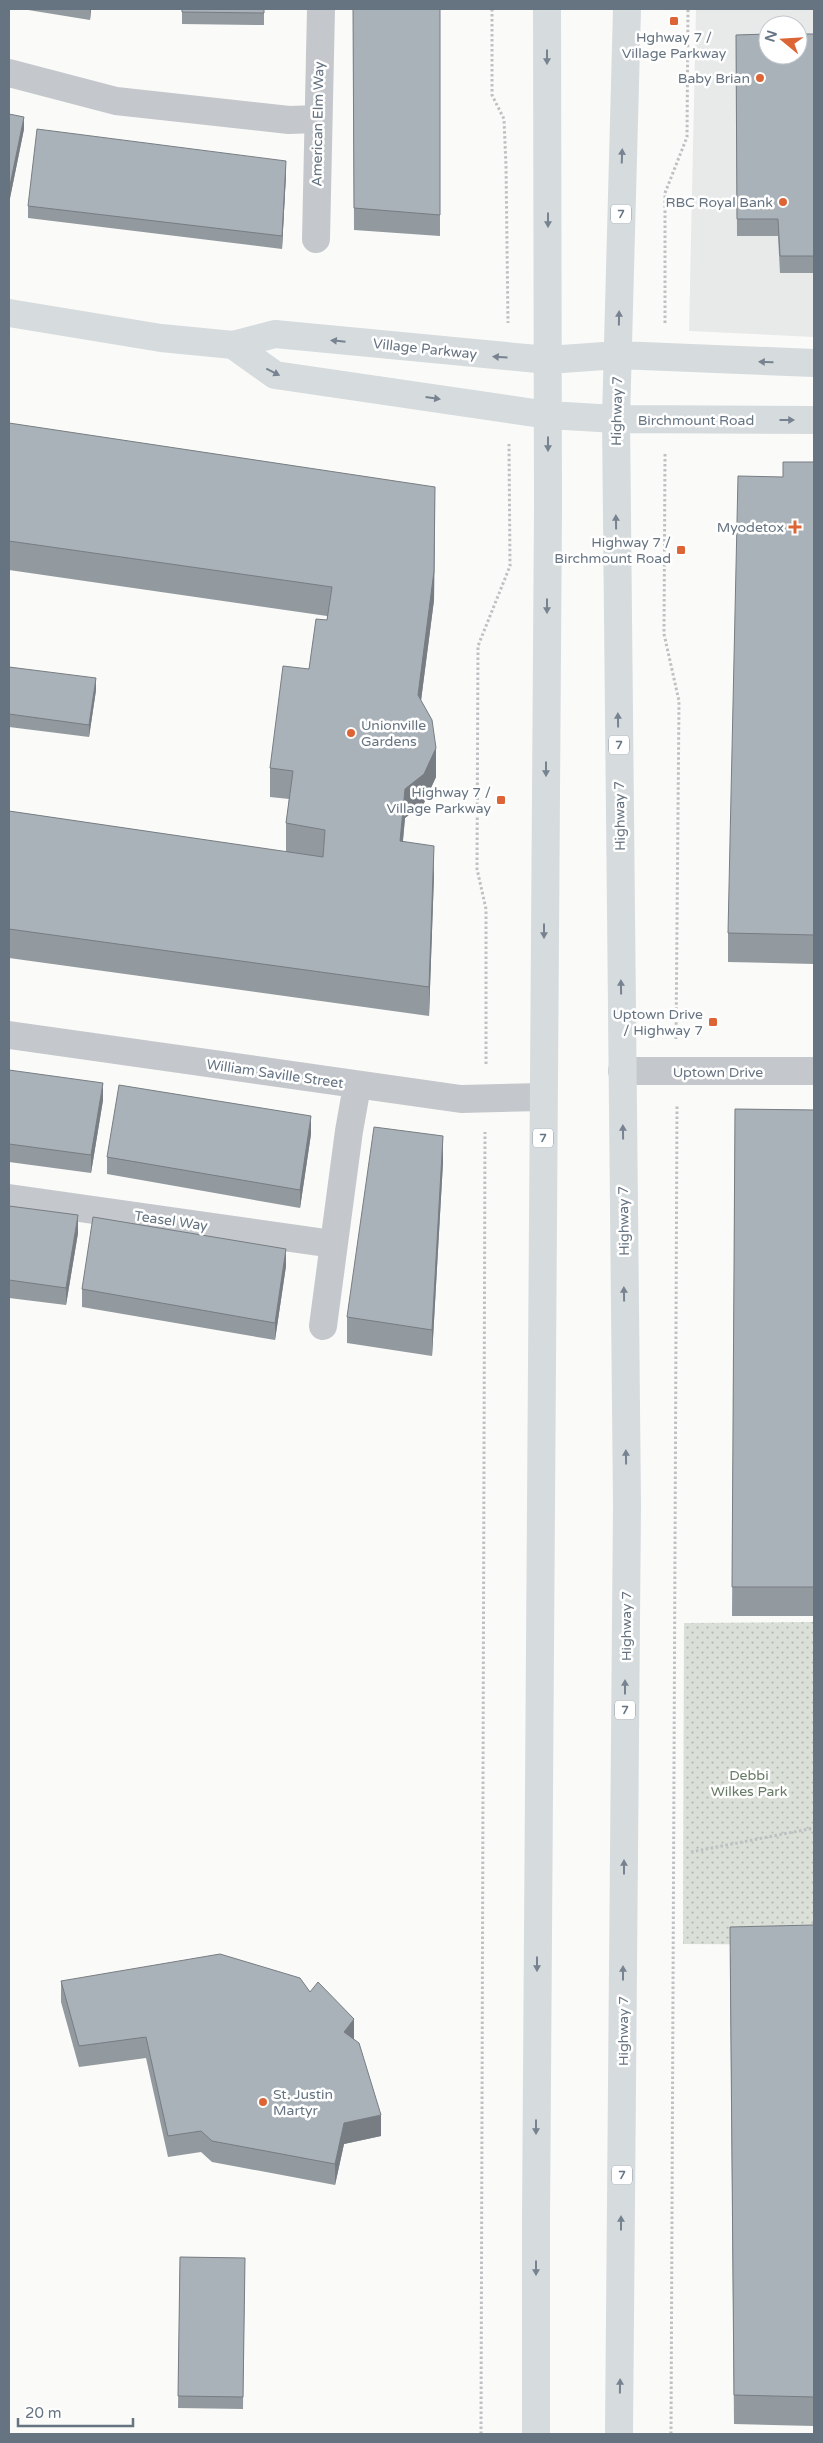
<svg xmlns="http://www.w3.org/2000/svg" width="823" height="2443" font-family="'Varela Round',sans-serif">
<defs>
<pattern id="park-dots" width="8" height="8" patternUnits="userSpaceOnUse" patternTransform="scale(1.25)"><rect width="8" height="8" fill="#dadfd7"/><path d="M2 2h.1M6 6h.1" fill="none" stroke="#b5b9b4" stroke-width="1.8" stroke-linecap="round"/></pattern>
</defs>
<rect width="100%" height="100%" fill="#fafaf8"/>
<path fill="#e8e9e9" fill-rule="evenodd" d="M696,9H814V337L689,331ZM768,25H798V55H768Z"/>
<path fill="url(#park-dots)" d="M814,1622V1945L683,1944L684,1623Z"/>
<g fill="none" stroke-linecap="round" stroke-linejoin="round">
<path stroke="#bec0c3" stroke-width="3" stroke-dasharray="2.5 2.5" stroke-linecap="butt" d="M492,9V95L504,119L506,166L508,323
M665,323V193L687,137L688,9
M665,454L664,634L679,701L676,1039
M486,1064V909L477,869L478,646L510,566L509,444
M691,1852L814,1828
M481,2434L485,1132
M671,2434L677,1105"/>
<path stroke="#c4c7cb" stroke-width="28" d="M9,73L116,101L289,120L318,119
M316,239L321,9
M9,1035L461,1099L543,1097
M622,1071H814
M9,1198L333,1244
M323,1326L349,1131L357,1086"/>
<path stroke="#d6dbde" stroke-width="28" d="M9,313L161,338L233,345L275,334L548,360L618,355L814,363
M233,345L275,375L548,415L616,419L814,420
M536,2434V2219L548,508L547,9
M619,2434L627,1505L616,419L627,9"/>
</g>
<path fill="#92999f" d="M22,9H91L90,20Z
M182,9H264V25L182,24Z
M353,9H440V236L354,230Z
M814,34V273H780L778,236H737L736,35Z
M9,114L24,129L10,198H9Z
M286,174L282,249L28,218V206Z
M9,423L435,516L434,600L421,700L436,777L424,803L405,818L403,841L434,875L429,1016L9,958V811L286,852V823L289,799L270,797V768L309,669L327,620V616L9,570Z
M814,462V964L728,962V933L783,477Z
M9,667L96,690L89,737L9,727Z
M9,1070L103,1100L91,1173L9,1162Z
M735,1109L814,1110V1616H732Z
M311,1134L300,1208L107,1174V1157Z
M443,1162L432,1356L347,1343V1317Z
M9,1206L78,1233L66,1305L9,1298Z
M286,1266L275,1340L82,1307V1289Z
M814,1925V2426L734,2424L730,1956Z
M61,1981L310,1992L354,2039L381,2136L344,2144L335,2185L212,2162L201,2152L168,2157L146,2058L79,2067L61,2002Z
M180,2257L245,2258L243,2409L178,2408Z"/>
<path fill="#777d82" d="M90,9H91L90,20Z
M24,117V129L10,198V185Z
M286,161V174L282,249V236Z
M435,487L434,600L418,724V695Z
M96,678V690L89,737V725Z
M436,748V777L424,803L405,818L400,870V841L405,789Z
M434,846V875L429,1016V987Z
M103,1083V1100L91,1173V1155Z
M311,1116V1134L300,1208V1190Z
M443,1136V1162L432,1356V1330Z
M78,1215V1233L66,1305V1288Z
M286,1249V1266L275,1340V1323Z
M354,2019V2040L344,2032Z
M381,2115V2136L344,2144L335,2185V2164L344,2123Z"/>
<path fill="#aab2b9" stroke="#777d82" d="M182,9H264V13L182,12Z
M353,9H440V215L354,208Z
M768,34V55H798V34H814V256H780L778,219H737L736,35Z
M9,114L24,117L10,185H9Z
M37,129L286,161L282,236L28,206Z
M9,423L435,487L434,571L418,695L432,720L436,748L424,774L405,789L400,841L434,846L429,987L9,929V811L323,857L325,830L286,823L293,771L270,768L283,666L309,669L316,619L327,620L332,587L9,541Z
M783,462H814V935L728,933L738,476L783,477Z
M9,667L96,678L89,725L9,714Z
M9,1070L103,1083L91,1155L9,1144Z
M119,1085L311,1116L300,1190L107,1157Z
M735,1109L814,1110V1587H732Z
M374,1127L443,1136L432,1330L347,1317Z
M9,1206L78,1215L66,1288L9,1280Z
M93,1217L286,1249L275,1323L82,1289Z
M814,1925V2397L734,2395L730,1927Z
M220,1954L300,1978L310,1992L318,1982L354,2019L344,2032L359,2043L381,2115L344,2123L335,2164L212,2141L201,2131L168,2136L146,2037L79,2046L61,1981Z
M180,2257L245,2258L243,2397L178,2396Z"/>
<defs><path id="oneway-solid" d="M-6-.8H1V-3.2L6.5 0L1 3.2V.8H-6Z" transform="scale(1.25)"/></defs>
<g fill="#778390">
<use href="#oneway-solid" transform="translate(547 57) rotate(90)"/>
<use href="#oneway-solid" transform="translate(622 156) rotate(-88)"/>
<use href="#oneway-solid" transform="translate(548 220) rotate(90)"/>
<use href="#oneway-solid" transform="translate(619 318) rotate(-89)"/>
<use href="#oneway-solid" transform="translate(338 341) rotate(-174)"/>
<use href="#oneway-solid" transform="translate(500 357) rotate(-176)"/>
<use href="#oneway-solid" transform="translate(766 362) rotate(-178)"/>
<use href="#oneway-solid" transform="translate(273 372) rotate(27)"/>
<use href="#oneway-solid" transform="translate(433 398) rotate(8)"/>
<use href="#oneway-solid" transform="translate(787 420)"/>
<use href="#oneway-solid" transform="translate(548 444) rotate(90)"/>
<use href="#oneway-solid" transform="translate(616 522) rotate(-91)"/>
<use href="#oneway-solid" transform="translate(547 606) rotate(90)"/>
<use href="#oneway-solid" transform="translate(618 720) rotate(-91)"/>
<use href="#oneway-solid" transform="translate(546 769) rotate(90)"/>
<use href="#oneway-solid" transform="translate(544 931) rotate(90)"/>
<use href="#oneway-solid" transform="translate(621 987) rotate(-91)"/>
<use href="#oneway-solid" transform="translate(623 1132) rotate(-91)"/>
<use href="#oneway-solid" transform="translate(624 1294) rotate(-91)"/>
<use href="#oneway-solid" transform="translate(626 1457) rotate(-91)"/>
<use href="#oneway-solid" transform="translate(625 1687) rotate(-90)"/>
<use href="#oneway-solid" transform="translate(624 1867) rotate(-90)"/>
<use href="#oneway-solid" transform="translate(537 1964) rotate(90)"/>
<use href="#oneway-solid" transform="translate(623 1973) rotate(-90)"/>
<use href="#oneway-solid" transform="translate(536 2127) rotate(90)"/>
<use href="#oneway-solid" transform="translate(621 2223) rotate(-90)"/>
<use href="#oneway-solid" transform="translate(536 2268) rotate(90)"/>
<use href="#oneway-solid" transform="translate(620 2386) rotate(-89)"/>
</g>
<g fill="#dd6435" stroke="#fff" stroke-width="2">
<rect x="669" y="16" width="10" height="10" rx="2.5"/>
<circle cx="760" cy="78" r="5"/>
<circle cx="783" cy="202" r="5"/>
<path d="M792.5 519.5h5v5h5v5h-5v5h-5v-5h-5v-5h5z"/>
<rect x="676" y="545" width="10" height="10" rx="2.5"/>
<circle cx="351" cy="733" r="5"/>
<rect x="496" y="795" width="10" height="10" rx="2.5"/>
<rect x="708" y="1017" width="10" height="10" rx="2.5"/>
<circle cx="263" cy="2102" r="5"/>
</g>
<g text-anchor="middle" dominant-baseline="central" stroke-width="5" stroke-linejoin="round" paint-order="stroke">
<g fill="#fff" stroke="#949ea8" stroke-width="1">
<rect x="611" y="204.5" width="20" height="19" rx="4"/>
<rect x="609" y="735.5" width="20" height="19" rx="4"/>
<rect x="533" y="1128.5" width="20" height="19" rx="4"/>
<rect x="615" y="1700.5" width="20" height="19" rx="4"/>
<rect x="612" y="2165.5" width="20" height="19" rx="4"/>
</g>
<g font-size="12" font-weight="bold" fill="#667482">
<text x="621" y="214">7</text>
<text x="619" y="745">7</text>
<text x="543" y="1138">7</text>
<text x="625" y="1710">7</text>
<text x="622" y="2175">7</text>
</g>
<g font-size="14" fill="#667482" stroke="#fff" text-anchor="end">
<text x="674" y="37" text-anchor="middle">Hghway 7 /<tspan x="674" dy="16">Village Parkway</tspan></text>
<text x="750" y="78">Baby Brian</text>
<text x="773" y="202">RBC Royal Bank</text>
<text x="784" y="527">Myodetox</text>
<text x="671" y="542">Highway 7 /<tspan x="671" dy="16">Birchmount Road</tspan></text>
<text x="361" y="725" text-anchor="start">Unionville<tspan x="361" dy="16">Gardens</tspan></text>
<text x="491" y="792">Highway 7 /<tspan x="491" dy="16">Village Parkway</tspan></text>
<text x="703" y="1014">Uptown Drive<tspan x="703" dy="16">/ Highway 7</tspan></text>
<text x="273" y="2094" text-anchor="start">St. Justin<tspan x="273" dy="16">Martyr</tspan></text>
</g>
<g font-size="14" fill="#667482" stroke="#fff">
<text transform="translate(318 124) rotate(-89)">American Elm Way</text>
<text transform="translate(425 349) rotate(6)">Village Parkway</text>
<text transform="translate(617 411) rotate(-89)">Highway 7</text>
<text x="696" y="420">Birchmount Road</text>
<text transform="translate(620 816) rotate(-91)">Highway 7</text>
<text x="718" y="1072">Uptown Drive</text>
<text transform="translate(275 1074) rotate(8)">William Saville Street</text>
<text transform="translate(171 1221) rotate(8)">Teasel Way</text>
<text transform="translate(624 1221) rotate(-91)">Highway 7</text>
<text transform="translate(626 1626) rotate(-90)">Highway 7</text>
<text transform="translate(623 2031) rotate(-90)">Highway 7</text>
</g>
<g font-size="14" fill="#677a65" stroke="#fff">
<text x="749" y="1775">Debbi<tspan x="749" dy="16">Wilkes Park</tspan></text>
</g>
</g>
<rect width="823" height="2443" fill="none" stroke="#667482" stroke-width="20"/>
<g transform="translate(783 40) rotate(288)"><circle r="24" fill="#ffffff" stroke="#c2c7cd"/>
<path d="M0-4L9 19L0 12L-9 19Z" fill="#dd6435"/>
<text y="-8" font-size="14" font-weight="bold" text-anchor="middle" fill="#667482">N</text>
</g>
<path d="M18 2418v8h115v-8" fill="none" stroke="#667482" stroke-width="2.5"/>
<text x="25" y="2418" font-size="15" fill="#667482" stroke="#ffffff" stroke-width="4" paint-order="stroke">20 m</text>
</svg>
